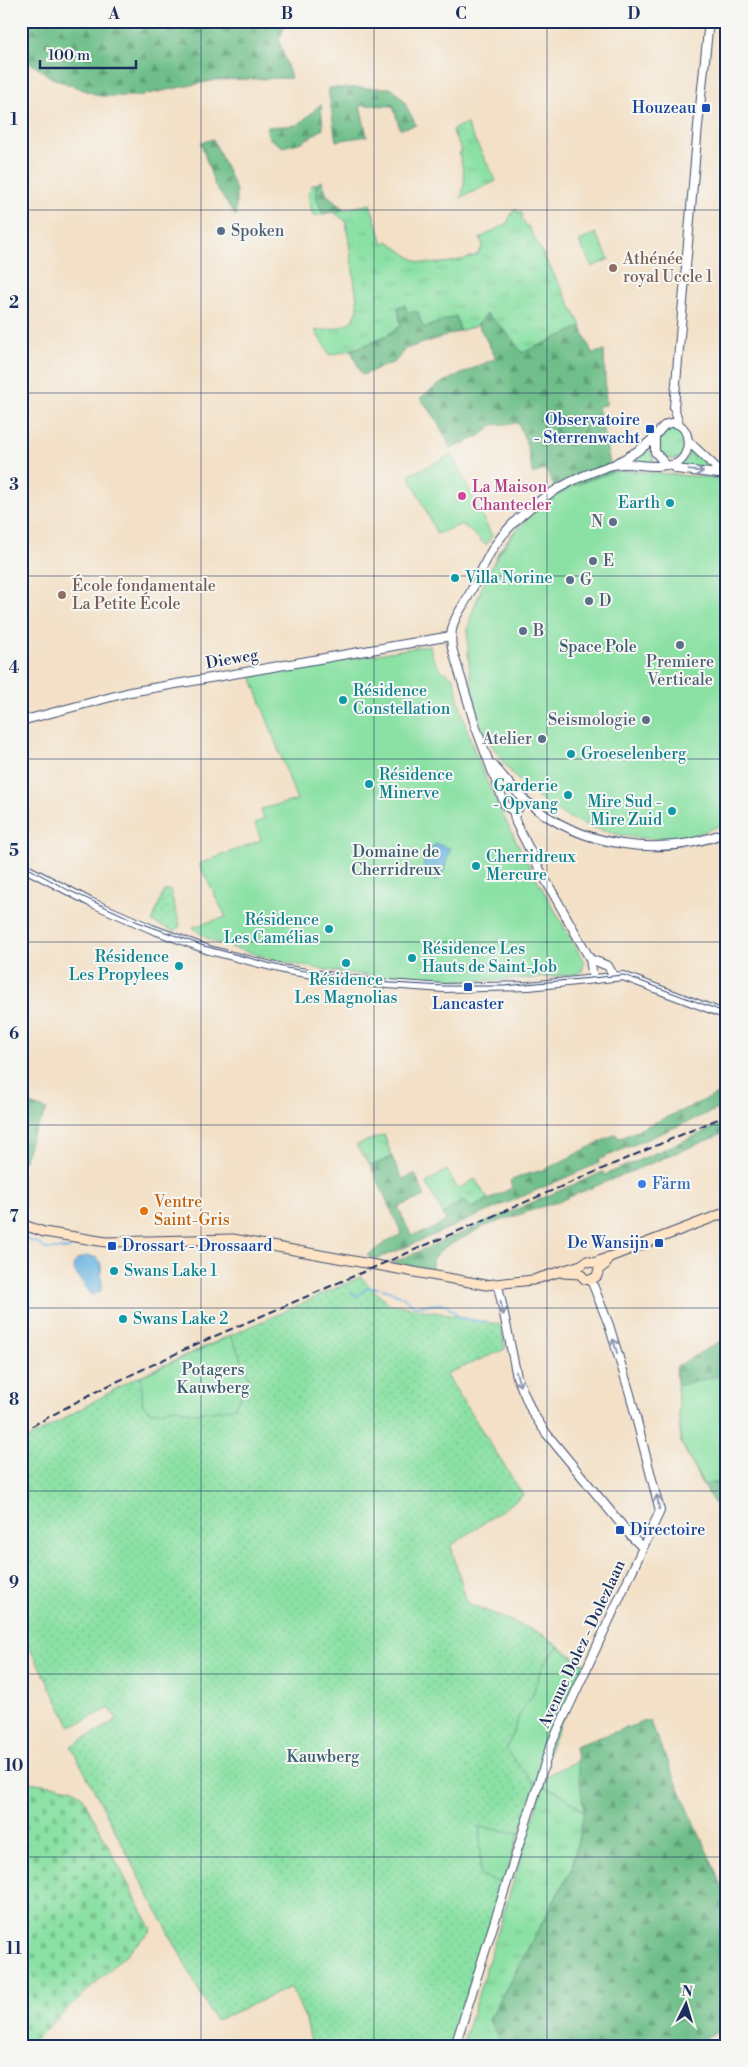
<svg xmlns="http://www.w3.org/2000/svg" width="748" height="2067" font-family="'Libre Bodoni',serif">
<defs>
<pattern id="grass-tufts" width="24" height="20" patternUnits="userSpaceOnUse" patternTransform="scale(1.25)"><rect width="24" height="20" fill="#8be1a4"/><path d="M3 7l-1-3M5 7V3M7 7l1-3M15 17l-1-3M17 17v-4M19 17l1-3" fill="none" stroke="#77c190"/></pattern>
<pattern id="forest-firs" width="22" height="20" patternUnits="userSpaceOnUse" patternTransform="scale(1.25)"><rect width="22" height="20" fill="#70bf8a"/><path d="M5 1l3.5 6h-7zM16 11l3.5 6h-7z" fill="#5b9c74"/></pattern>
<pattern id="cemetery-stones" width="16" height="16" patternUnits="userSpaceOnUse" patternTransform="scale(1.25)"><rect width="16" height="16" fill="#8be1a4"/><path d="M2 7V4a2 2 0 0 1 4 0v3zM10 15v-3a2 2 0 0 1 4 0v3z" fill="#77c190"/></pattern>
<pattern id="park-dots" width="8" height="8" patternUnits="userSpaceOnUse" patternTransform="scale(1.25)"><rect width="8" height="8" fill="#8be1a4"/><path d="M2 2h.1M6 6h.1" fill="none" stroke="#77c190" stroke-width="1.8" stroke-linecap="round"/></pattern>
</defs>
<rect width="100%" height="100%" fill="#f6f6f2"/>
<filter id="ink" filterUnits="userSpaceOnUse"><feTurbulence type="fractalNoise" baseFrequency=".02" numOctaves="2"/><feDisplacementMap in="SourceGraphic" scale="10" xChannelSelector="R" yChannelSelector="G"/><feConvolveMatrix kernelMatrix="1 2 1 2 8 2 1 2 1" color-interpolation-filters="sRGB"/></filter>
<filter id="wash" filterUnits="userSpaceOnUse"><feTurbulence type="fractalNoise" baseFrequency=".0096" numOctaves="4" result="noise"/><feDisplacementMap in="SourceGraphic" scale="20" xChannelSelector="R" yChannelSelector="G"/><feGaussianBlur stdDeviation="1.12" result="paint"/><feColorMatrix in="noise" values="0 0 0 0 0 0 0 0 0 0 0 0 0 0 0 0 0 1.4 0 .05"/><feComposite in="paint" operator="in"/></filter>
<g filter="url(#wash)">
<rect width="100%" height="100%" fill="#f3e0c6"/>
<path fill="url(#grass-tufts)" stroke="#538881" d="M466,123L496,181L460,198C468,183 463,169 459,153L462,151L452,130Z
M316,184L317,199L323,214L313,216L308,195L312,185Z
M370,204L383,243L388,241C397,247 407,256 417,261C429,267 466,261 478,254L483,245L480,238L506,224L515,208L518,213L521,211L523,216L521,217L526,226H528L582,327L522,353L505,330L480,320L478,325L460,331L456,317L423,328L398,307L401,326C379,342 356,349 330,355L315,331C333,329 354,329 358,307L346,221L333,212Z
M670,427C684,429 685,445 682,456C671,462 666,460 658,451C658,441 661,432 670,427Z
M648,447L655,463L631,461L630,459Z
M691,448L709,467V469L678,467L687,458Z
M384,1135L392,1157L371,1166L356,1145Z
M447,1170L458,1189L475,1179L489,1201L471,1208L464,1200L443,1214L426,1183Z
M543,1787L558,1791L584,1812L572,1868L489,2020L503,2046H462Z"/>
<path fill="url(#forest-firs)" stroke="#467774" d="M21,21H287L279,40L291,78L216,80L138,96H100L52,78L21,56Z
M328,88H391L402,98L416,125L400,129L393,106L360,105L367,136L336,141Z
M321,104L323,129L302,142L283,147L269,138L266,127L298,125Z
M213,139L236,190V216L215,186L201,143Z
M322,181L327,195L345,209L323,214L317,199L316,184Z
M405,305L407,312H418L423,328L456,316L460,331L405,349L395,362L362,375L351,350L382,339L401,326L398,307Z
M487,314L505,330L522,353L581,327L592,353L604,351L606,405L598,406L612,473L588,480L469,657L468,630L475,605L499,551L513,533L558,495L546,469L533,474L526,442L518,423L492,425L480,436L451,449L435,417L420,398L443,382L496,358L478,325L480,320Z
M727,1090V1105L598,1160L599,1163L394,1252L376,1259L367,1256L387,1241L402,1234L371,1166L392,1157L402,1179L415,1174L425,1196L398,1207L411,1235L428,1231L446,1221L443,1214L464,1200L471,1208L512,1188L510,1181L524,1175L544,1170L616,1134L618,1138L623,1137Z
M21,1101L47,1110L31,1138L24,1162L21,1161Z
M727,1122V1132L562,1200L483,1227L442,1249L433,1259L431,1270L392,1263L603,1172L605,1175Z
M727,1337V1522L704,1488L681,1442L676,1367Z
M649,1720L727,1897V2029L706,2037L709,2046H503L489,2020L572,1868L584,1812L575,1746Z"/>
<path fill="url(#cemetery-stones)" stroke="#538881" d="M21,1781L72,1788L82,1796L152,1930L28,2046H21Z"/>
<path fill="url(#park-dots)" stroke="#538881" d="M170,890L180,926L175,931L152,922L164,891Z
M361,1277L387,1303L501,1325L505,1349L446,1374L523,1495L451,1546L467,1603L542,1634L585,1665L549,1743L451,2046H312L306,2020L291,1987L215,2021L71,1746L117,1720L110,1708L71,1727L21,1631V1443L133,1379Z"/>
<path fill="#8be1a4" stroke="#538881" d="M595,233L609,259L592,267L579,242Z
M452,455L492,536L486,545L462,524L437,534L409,475Z
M619,470L716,478L727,481V822C712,829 696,836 680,838C612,845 538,815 500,757C494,748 486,738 482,728C472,700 467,661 468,631C469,619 475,606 479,595C495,554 515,526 550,500C570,485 596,478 619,470Z
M430,645C432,662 439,670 454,678C471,776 536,875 584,962L582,971L577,974C498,983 420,983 341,972C312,968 283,963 255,954C231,946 212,946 193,927L226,917L199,864L261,840L255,823L264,819L261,809L297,800L251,676Z
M231,1336L250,1379L234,1408L193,1413L176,1408L152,1412L143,1406L141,1376Z
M727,1374V1479L704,1485L681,1442L677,1386Z
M558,1646L585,1665L535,1784L506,1751L519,1716L532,1696L542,1667Z
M577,1761L584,1812L558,1791L543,1787L547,1775Z
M480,1827L519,1833L504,1883L480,1876Z"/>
<path fill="#68b3e1" stroke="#4271a0" d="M435,844L450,848L444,871L436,882L425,869L423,861Z
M87,1256L95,1257L101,1262L102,1288L100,1292L91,1295C86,1284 75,1277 73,1265L78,1259Z"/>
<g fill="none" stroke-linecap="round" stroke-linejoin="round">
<path stroke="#68b3e1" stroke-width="2" d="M21,1237L39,1244L45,1249H70
M383,1289L400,1295L415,1306L440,1304L446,1305L460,1318L487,1322
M351,1293L357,1296L367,1288H379"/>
</g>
</g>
<g filter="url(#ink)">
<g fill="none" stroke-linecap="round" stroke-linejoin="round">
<g stroke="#3b4a6e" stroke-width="10">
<path id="tertiary" d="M679,424L674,407L698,126L709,21
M688,441L722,473
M616,463C630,456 645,448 655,436C660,431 664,422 673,423C696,425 691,469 666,465L655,452V437
M671,465L676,469L727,475
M21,721L130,692L451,636
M493,765C503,776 516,793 526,801C581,847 660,859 727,832
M523,800L518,809H510L505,805L476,728L452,648C448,619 461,613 472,589C480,575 486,558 495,545C523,506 564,481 609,466C628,460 647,469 666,465
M513,810L516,823L540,870L590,959L593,979
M21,866L90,902L152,929L209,950L287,970L374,983L444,988L529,986L623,976L727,1015
M590,959L608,966L614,976
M498,1285L517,1377L532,1412L546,1433L630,1535L642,1547
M455,2046L550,1747L660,1511L630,1394L609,1325L591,1280"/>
</g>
<g stroke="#3b4a6e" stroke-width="11">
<path id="secondary" d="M21,1224L44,1232L106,1242L233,1239L486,1285L533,1280L581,1265L587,1261L594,1263L727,1212
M563,1273L580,1274L585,1279L591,1280L597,1276L599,1269L606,1264L608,1257"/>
</g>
<use href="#tertiary" stroke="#fff" stroke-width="8"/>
<use href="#secondary" stroke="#fee4c5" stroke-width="9"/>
<path stroke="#1b2f5e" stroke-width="1" d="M21,864L68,890L138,922L204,946L287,968L374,982L444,986H504L624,975L727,1013"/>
<path stroke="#1b2f5e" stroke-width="2" stroke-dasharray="8 4" stroke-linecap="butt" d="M21,1432L95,1392L192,1346L727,1115"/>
</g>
<defs><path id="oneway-shaft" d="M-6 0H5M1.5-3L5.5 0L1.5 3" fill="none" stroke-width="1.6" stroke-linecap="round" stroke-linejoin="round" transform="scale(1.25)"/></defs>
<g stroke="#8d97ae">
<use href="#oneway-shaft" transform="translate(696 471) rotate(5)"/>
<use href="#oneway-shaft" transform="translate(502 1308) rotate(78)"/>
<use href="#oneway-shaft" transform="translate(615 1346) rotate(-107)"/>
<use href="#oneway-shaft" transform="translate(518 1379) rotate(74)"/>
<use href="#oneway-shaft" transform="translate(658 1502) rotate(-100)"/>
</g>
</g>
<path fill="none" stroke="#1b2f5e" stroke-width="1" stroke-opacity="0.55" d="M201,21V2046M374,21V2046M547,21V2046M21,210H727M21,393H727M21,576H727M21,759H727M21,942H727M21,1125H727M21,1308H727M21,1491H727M21,1674H727M21,1857H727"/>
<g fill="#1a4fb4" stroke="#f6f6f2" stroke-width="2">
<rect x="701" y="103" width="10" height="10" rx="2.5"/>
<rect x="645" y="424" width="10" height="10" rx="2.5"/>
<rect x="463" y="982" width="10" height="10" rx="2.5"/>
<rect x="654" y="1238" width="10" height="10" rx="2.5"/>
<rect x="107" y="1241" width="10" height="10" rx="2.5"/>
<rect x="615" y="1525" width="10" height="10" rx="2.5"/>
</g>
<g fill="#5c6f8a" stroke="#f6f6f2" stroke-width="2">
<circle cx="221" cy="231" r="5"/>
<circle cx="613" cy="522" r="5"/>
<circle cx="593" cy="561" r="5"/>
<circle cx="570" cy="580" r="5"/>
<circle cx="589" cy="601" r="5"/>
<circle cx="523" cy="631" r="5"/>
<circle cx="680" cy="645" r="5"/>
<circle cx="646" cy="720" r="5"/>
<circle cx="542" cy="739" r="5"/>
</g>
<g fill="#8d6e63" stroke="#f6f6f2" stroke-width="2">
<circle cx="613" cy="268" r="5"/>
<circle cx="62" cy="595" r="5"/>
</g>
<circle fill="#d1479c" stroke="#f6f6f2" stroke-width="2" cx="462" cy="496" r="5"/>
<g fill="#0f9aa8" stroke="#f6f6f2" stroke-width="2">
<circle cx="670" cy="503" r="5"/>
<circle cx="455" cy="578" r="5"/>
<circle cx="343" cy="700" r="5"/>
<circle cx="571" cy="754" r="5"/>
<circle cx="369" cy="784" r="5"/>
<circle cx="568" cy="795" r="5"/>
<circle cx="672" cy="811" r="5"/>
<circle cx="476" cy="866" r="5"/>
<circle cx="329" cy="929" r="5"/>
<circle cx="412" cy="958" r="5"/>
<circle cx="346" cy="963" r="5"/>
<circle cx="179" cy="966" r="5"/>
<circle cx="114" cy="1271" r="5"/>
<circle cx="123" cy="1319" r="5"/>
</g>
<circle fill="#3f7fe0" stroke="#f6f6f2" stroke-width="2" cx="642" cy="1184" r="5"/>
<circle fill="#e8710a" stroke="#f6f6f2" stroke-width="2" cx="144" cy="1211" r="5"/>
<g text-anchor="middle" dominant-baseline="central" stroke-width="4" stroke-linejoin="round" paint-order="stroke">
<g font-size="16" fill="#164399" stroke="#f6f6f2" text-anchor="end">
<text x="696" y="108">Houzeau</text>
<text x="640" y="420">Observatoire<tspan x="640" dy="18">- Sterrenwacht</tspan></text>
<text x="468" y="1004" text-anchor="middle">Lancaster</text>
<text x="649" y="1243">De Wansijn</text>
<text x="122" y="1246" text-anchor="start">Drossart - Drossaard</text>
<text x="630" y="1530" text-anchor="start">Directoire</text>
</g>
<g font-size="16" fill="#4e5e75" stroke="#f6f6f2" text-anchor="start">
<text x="231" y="231">Spoken</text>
<text x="603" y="522" text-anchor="end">N</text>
<text x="603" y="561">E</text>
<text x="580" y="580">G</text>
<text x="599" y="601">D</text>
<text x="533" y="631">B</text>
<text x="680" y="662" text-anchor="middle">Premiere<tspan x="680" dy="18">Verticale</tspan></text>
<text x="636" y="720" text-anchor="end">Seismologie</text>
<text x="532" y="739" text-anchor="end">Atelier</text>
</g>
<g font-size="16" fill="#785e54" stroke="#f6f6f2" text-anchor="start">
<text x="623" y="259">Athénée<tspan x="623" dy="18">royal Uccle 1</tspan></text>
<text x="72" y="586">École fondamentale<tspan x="72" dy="18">La Petite École</tspan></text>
</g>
<g font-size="16" fill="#b23c85" stroke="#f6f6f2" text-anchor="start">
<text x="472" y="487">La Maison<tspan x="472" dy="18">Chantecler</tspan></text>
</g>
<g font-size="16" fill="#0d838f" stroke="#f6f6f2" text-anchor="start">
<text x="660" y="503" text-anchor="end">Earth</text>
<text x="465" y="578">Villa Norine</text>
<text x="353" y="691">Résidence<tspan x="353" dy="18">Constellation</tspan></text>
<text x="581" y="754">Groeselenberg</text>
<text x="379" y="775">Résidence<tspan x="379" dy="18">Minerve</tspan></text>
<text x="558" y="786" text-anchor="end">Garderie<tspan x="558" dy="18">- Opvang</tspan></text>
<text x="662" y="802" text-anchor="end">Mire Sud -<tspan x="662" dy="18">Mire Zuid</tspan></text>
<text x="486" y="857">Cherridreux<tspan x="486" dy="18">Mercure</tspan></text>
<text x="319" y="920" text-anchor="end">Résidence<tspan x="319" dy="18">Les Camélias</tspan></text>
<text x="422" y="949">Résidence Les<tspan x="422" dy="18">Hauts de Saint-Job</tspan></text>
<text x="169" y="957" text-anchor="end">Résidence<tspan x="169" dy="18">Les Propylees</tspan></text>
<text x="346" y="980" text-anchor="middle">Résidence<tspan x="346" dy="18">Les Magnolias</tspan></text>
<text x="124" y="1271">Swans Lake 1</text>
<text x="133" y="1319">Swans Lake 2</text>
</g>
<g font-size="16" fill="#375c70" stroke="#f6f6f2">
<text x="598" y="647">Space Pole</text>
<text x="396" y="852">Domaine de<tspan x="396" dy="18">Cherridreux</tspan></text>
<text x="213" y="1370">Potagers<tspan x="213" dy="18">Kauwberg</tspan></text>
<text x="323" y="1757">Kauwberg</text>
</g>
<g font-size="16" fill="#1b2f5e" stroke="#f6f6f2">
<text transform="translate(232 659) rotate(-10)">Dieweg</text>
<text transform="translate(582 1644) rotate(-65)">Avenue Dolez - Dolezlaan</text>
</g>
<g font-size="16" fill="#366cbe" stroke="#f6f6f2" text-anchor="start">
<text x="652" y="1184">Färm</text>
</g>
<g font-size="16" fill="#c56008" stroke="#f6f6f2" text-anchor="start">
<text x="154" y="1202">Ventre<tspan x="154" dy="18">Saint-Gris</tspan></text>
</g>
</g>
<rect width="748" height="2067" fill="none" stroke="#f6f6f2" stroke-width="55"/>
<g transform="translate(686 2004) rotate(5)" stroke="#f6f6f2" stroke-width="4" paint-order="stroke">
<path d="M0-4L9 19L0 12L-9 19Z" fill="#1b2f5e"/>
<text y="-8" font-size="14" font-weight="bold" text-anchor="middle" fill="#1b2f5e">N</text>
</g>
<path d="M40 60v8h96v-8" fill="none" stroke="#1b2f5e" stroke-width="2.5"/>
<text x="48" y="60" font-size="15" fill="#1b2f5e" stroke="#f6f6f2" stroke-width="4" paint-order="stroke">100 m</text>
<rect x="28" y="28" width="692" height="2012" fill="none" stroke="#1b2f5e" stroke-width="2"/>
<g font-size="16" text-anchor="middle" font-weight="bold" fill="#1b2f5e">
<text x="114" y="19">A</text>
<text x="287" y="19">B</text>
<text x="461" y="19">C</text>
<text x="634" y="19">D</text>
<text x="14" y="125">1</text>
<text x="14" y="308">2</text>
<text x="14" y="490">3</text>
<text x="14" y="673">4</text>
<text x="14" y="856">5</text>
<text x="14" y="1039">6</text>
<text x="14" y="1222">7</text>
<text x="14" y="1405">8</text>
<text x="14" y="1588">9</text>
<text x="14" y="1771">10</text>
<text x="14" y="1954">11</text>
</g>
</svg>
